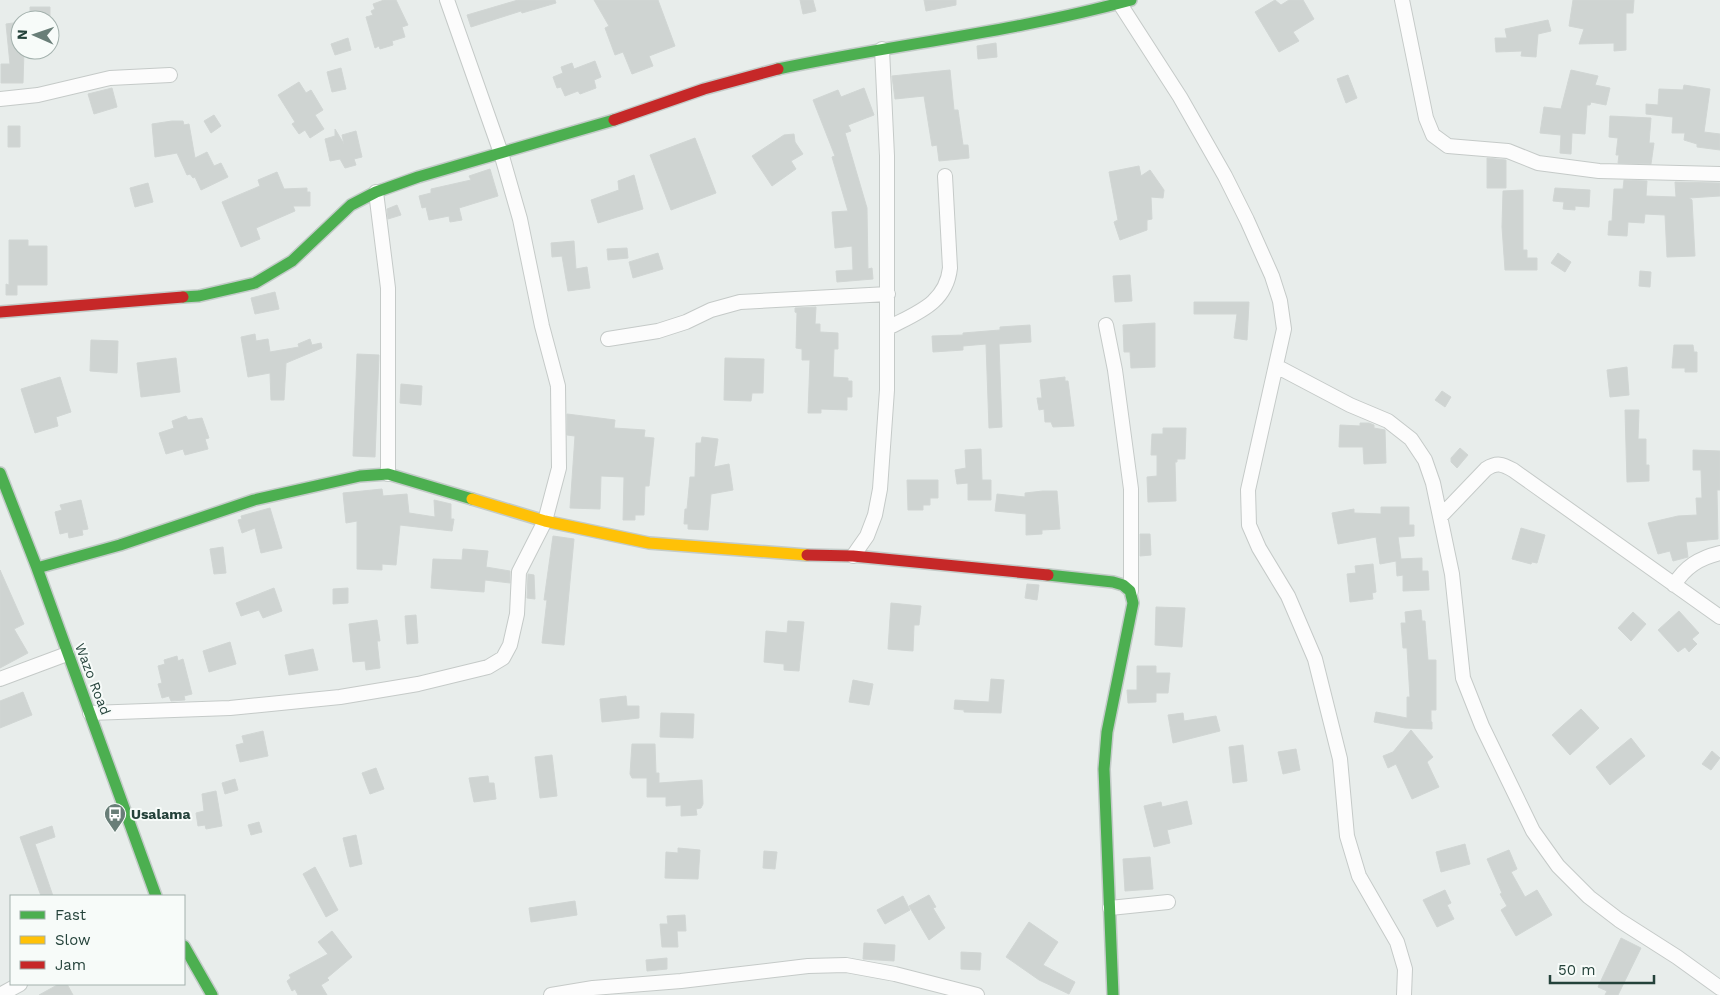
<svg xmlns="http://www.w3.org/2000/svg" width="1720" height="995" font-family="'Work Sans',sans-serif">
<rect width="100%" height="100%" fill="#e8edeb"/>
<path fill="#cfd4d2" stroke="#d1d6d4" d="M384,0H396L408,25L402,27L405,37L392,41L393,45L380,49L379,46L375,48L366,17L373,15L371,11L375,9L373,4Z
M518,0H555L556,3L522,13L521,11L471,27L467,15Z
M594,0H658L675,46L649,56L653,66L632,74L623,52L615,55L605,28L609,26Z
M800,0H813L816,11L803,14Z
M924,0H956V5L926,11Z
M1275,0L1281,5L1289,0H1303L1314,19L1293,32L1299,41L1279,52L1255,12Z
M1573,0H1634L1633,13H1626V50L1614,51V43L1579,44L1584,29L1569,26Z
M30,7H50V20L30,19Z
M1548,20L1551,31L1538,34L1536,57L1521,56L1522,51L1496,52L1495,38H1507L1505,29Z
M20,22V50H24L23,83H1V64H10L6,24Z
M348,38L351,50L335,55L331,44Z
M996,43L997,57L978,59L977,46Z
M595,61L601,77L594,80L596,88L580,94L578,91L565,96L561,87L557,88L553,77L563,73L561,67L572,63L574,69Z
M341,68L346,89L332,92L327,72Z
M950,70L954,110H958L963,145H968L969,158L939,161L937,145L932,146L924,96L895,99L892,76Z
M1571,70L1598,76L1595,85L1610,88L1606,105L1591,102L1590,105H1587L1585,134L1572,133L1571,154L1560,153L1561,135L1540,133L1544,107L1561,109Z
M1348,75L1357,98L1346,103L1337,79Z
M299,82L306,93L311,90L323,110L315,115L324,129L310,138L305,130L299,134L292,124L295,122L278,95Z
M1684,85L1710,89L1704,132L1720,134V150L1697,147V144L1684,140L1685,133H1672L1673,117L1646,114V104L1658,105L1659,89L1683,90Z
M112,88L117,107L94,114L88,94Z
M864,88L874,115L848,125L851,131L845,133L867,208L868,269L872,268L873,279L837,282L836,271L853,270L852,246L835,248L832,212L848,211L832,157L835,156L813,100L838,90L841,97Z
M214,115L221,126L211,133L204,121Z
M1610,116L1651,118L1649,143H1654L1651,164L1618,163L1619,155H1616L1618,138L1609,137Z
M172,121H183L184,125L189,124L195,158L207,152L214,166L221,163L228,177L201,190L195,177L193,178L190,174L187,175L177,153L155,157L152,124Z
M8,126H20V147H8Z
M335,129L344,144L342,135L356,131L362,157L354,159L356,165L345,168L340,159L330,161L325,139L335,136Z
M794,134L795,142L803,154L791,161L796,169L772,186L752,156L784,135Z
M695,138L716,193L671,210L650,155Z
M1487,158L1506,160V188H1487Z
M1139,166L1141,176L1150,170L1164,190L1163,198L1151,197L1152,219L1147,220V230L1120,240L1114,222L1118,220L1109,172Z
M490,169L498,196L459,208L462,220L450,222L449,216L429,220L426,207L422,208L419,196L431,193V189L471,180L469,176Z
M277,172L284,189L307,188V192H310V206H293L295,211L256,228L260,239L241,247L222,202L260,186L258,180Z
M634,175L643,209L598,223L591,200L619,190L618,181Z
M1624,180L1647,181L1646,196L1676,197L1675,182L1720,183V196L1689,198L1692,200L1695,256L1667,257L1665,215L1645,214L1644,223L1628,222L1627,236L1608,235L1609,221H1612L1614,189H1623Z
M148,183L153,202L135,207L130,188Z
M1555,188L1590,190L1589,207L1575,206V210L1563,209L1564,202L1553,201Z
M1523,190V250H1527V258H1537V270H1505L1502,227L1503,191Z
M397,205L401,215L388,219L387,209Z
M9,240H28V246H47V285H17V295H6V284L9,285Z
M574,241L576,269L587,267L590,288L568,291L562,256L552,257L551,243Z
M627,248L628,258L608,260L607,249Z
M658,253L663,269L633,278L629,262Z
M1558,253L1571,262L1565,272L1551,263Z
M1640,271L1651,272L1650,287L1639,286Z
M1130,275L1132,301L1115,302L1113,276Z
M275,292L279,309L255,314L251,298Z
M1194,302H1249L1247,340L1234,338L1237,314H1194Z
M816,307L815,324H820V332L838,333V349H834L833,377L848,378V381H852V397H847V410L821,409V413H808L810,360H802V349L796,348L797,313L795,312V308Z
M1155,323V367L1131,368L1130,352H1124L1123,325Z
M1030,325L1031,342L999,344L1002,427L989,428L986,344L963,346V350L933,352L932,336L963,335V333L1000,330V327Z
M255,334L256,341L268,339L270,352L299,347L298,344L310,339L312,345L321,343L322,348L286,363L284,400H271L270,373L248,377L241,337Z
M91,340L118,341L117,373L90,371Z
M1674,345H1693L1694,352H1697V372H1685V368H1672Z
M357,354L379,355L375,457L353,456Z
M176,358L180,392L141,397L137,363Z
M725,358L764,359L763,393H752L751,401L724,400Z
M1627,367L1629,395L1610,397L1607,370Z
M60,377L71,412L56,417L58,426L35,433L21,389Z
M1065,377V381H1068L1074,426L1053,427L1051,422H1045L1044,409L1039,410L1037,398H1042L1040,380Z
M401,384L422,386L421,405L400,403Z
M1442,391L1451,397L1445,407L1435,400Z
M1625,410H1639L1638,439H1646V465H1649V481L1627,482Z
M567,414L615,420L614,428L645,430L644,437L654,438L649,486H645L644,515H635V520H623L624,477L601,476L600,509L570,508L575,436L567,435Z
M186,416L188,420L202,418L209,438L205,439L208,449L185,455L183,449L166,454L159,433L174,428L172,421Z
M1360,423H1369L1374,425V428L1385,430L1386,463L1364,464L1363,447H1339L1340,425L1360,426Z
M1163,428H1186L1185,459H1177V462H1175L1176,501L1148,502L1147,477L1157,476V455H1151L1152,434H1163Z
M702,437L718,439L714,467L729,464L733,490L711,494L708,530L688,529V524H684L685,509H687L690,477H695L696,443H701Z
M1460,448L1468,455L1457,468L1451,462V458Z
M981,449L982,480H991V500H968V483L957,484L955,470L966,468L965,450Z
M1693,450L1720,451V490H1717L1718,539L1686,542L1688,557L1673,561L1670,551L1658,554L1648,523L1678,516L1697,515L1696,498H1702L1701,470H1693Z
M907,480H938V498H930V505H923V510H908Z
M382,489L383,496L407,494L409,513L435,517L434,500L451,504V519H454L452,531L400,525L396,565L382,564V570L357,569V521L346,523L343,493Z
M1043,491H1057L1060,529L1042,530V534L1026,535V514L995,511L997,494L1025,497V493Z
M81,500L88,529L82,530L83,535L69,538L68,532L60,534L55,512L62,510L60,505Z
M1381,507H1409V525H1414V536L1398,537L1401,559L1422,558V571H1428L1429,590L1403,591V575L1397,576L1396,561L1380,564L1376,537L1338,544L1332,513L1354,509V513L1381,514Z
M270,508L282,548L261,553L255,528L242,533L238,520L242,519L241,516Z
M1521,528L1545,535L1537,563L1532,562L1531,564L1512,559Z
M1140,534H1150L1151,555L1140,556Z
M553,536L574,539L564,645L542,643L547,600H544Z
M223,547L226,573L214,574L210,549Z
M463,549L488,551L486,567L510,571V583L485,580L484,592L431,588L433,559L462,560Z
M1373,564L1376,592L1372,593L1373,599L1350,602L1347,574L1356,573L1355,566Z
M0,570L24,624L14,629L28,653L0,668Z
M528,574L534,575L535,599L527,598Z
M1027,584L1039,585L1037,600L1025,598Z
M274,588L282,611L263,618L259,610L241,616L236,603Z
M348,588V603L333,604V589Z
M891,603L921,606L919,625H914L913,651L888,649Z
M1156,607L1185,608L1182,647L1155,645Z
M1421,610L1422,621H1425L1428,660H1436V710H1431V722L1426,721L1432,722V729L1405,728L1374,722L1376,712L1407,718V697H1410L1407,648H1403L1401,623H1406L1405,612Z
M1679,611L1699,633L1692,639L1697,644L1689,652L1685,647L1678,652L1658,630Z
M1633,612L1646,624L1631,641L1618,628Z
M416,615L418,643L407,644L405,616Z
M377,620L380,641H377L380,668L366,670L365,661L353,662L349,624Z
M788,621L804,622L799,671L784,670V664L764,662L766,631L787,633Z
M230,642L236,664L209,672L203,651Z
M313,649L318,670L289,675L285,655Z
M177,656L178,661L183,659L192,694L184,696L185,700L171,701L169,696L162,698L158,684L162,683L158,666L165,664L164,660Z
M1137,666H1156V673H1170L1168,693H1156V702L1128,703L1127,690H1137Z
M991,679L1004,680L1001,713L964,712V710L954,709L955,700L989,702Z
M853,680L873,684L869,705L849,702Z
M23,692L32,715L0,728V701Z
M626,696L627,706H639V718L602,722L600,699Z
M1581,709L1599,728L1570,755L1552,735Z
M661,713L694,714L693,738L660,737Z
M1183,713L1184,721L1216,716L1220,731L1173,743L1168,715Z
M1411,730L1433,757L1427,762L1439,787L1412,799L1396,764L1388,768L1383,756L1393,752Z
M263,731L268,756L240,762L236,745L244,743L242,736Z
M1631,738L1645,756L1610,785L1596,767Z
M632,744H655L656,773H659V783L702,780L703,804L701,808L696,809L697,815L681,816V805L666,806V797H647V778H632L630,774Z
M1243,745L1247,781L1233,783L1229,747Z
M1296,749L1300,770L1283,774L1278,752Z
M1712,751L1720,758L1711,770L1702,764Z
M552,755L557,796L540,798L535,757Z
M376,768L384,789L370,794L362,773Z
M488,776L489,783H494L496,799L474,802L469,778Z
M235,779L238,790L225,794L222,783Z
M216,791L222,826L206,829L205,825L198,826L196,813L204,811L202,794Z
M1187,801L1192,824L1167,830L1170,843L1154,847L1144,806L1161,802L1162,807Z
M259,822L262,832L251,835L248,825Z
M52,826L55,837L35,844L53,896H41L20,837Z
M356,835L362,864L350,867L343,838Z
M1465,844L1470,864L1441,872L1436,852Z
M678,848L700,850L698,879L665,878L666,852L678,853Z
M1509,850L1517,869L1511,872L1525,897L1537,890L1552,915L1516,936L1501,910L1507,906L1500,894L1502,893L1487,859Z
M764,851L777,852L775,869L763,868Z
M1150,857L1153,889L1125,891L1123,859Z
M315,867L338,910L326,917L303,874Z
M1445,890L1451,903L1447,905L1454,919L1437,927L1423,900Z
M929,895L936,907L933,908L945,928L929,940L909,906Z
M903,896L910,910L885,924L877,910Z
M575,901L577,915L531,922L529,908Z
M685,915L686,931H677L678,947H662L660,924H668L667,916Z
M1029,922L1058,942L1043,965L1075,982L1069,994L1039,980L1006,957Z
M332,931L352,957L327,978L329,980L321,985L327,995H298L295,989L292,991L287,981L291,978L289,975L328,954L318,942Z
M1621,938L1641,948L1618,995H1605L1607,991L1598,987Z
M864,943L895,945L894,961L863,959Z
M961,952L981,953L980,970L961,969Z
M667,958V969L647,971L646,960Z
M59,984H67L73,995H39Z"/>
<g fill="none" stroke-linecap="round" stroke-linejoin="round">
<g stroke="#c5cac8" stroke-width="16">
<path id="street" d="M1402,0L1426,118L1433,135L1448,146L1508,151L1538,163L1599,171L1720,174
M1120,4L1180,97L1225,176L1247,220L1272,276L1280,301L1284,329L1248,490L1249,525L1259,548L1288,596L1315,659L1340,759L1347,836L1359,876L1397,942L1405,969L1404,995
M0,99L38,95L110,78L170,75
M376,192L388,288V474
M1106,325L1115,370L1131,489V591
M888,328C916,313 946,304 950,268L945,176
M608,339L658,331L686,322L711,310L740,302L888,294
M1276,366L1350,405L1388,421L1411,439L1425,460L1433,483L1452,574L1463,678L1482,726L1533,831L1558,866L1589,897L1619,920L1677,957L1720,988
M1440,517L1486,469C1497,462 1502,464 1513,470L1720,617
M853,556L867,536L875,515L880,489L887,390V156L882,49
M1674,585C1685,567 1699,558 1720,553
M0,679L67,654
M90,713L230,708L340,697L418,684L488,667L503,658L510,645L517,614L519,572L545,521L559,468L558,386L542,326L520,219L501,153L447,0
M1110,908L1168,902
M0,995L20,984
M551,995L593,988L681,981L808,966L846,965L895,974L977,995"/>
</g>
<g stroke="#c3cbc8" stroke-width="14">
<path id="fast" d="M778,69C896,44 1015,32 1131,0
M183,297L199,296L255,283L292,261L351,205L376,192L418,177L614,120
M0,473L37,568L156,896
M37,568L120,545L254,500L360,476L388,474L472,499
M1048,575L1113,582L1123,585L1130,591L1133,603L1107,732L1104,769L1113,995
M184,946L212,995"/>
</g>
<g stroke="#c3cbc8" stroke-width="14">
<path id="slow" d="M472,499L545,521L649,543L807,555"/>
</g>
<g stroke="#c3cbc8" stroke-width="14">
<path id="jam" d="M614,120L704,89L778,69
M0,312L183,297
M807,555L853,556L1048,575"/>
</g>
<use href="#street" stroke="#fcfcfc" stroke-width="14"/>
<use href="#fast" stroke="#4caf50" stroke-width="11"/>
<use href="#slow" stroke="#ffc107" stroke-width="11"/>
<use href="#jam" stroke="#c62828" stroke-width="11"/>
</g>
<defs>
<g id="bus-pin" transform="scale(1.125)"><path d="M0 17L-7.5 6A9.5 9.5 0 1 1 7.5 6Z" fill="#697e78" stroke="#f7fbf9"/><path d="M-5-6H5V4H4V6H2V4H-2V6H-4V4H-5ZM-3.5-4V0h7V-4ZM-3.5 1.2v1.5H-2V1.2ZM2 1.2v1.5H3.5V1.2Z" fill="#fff"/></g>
</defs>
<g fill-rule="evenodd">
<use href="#bus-pin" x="115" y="814"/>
</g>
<g text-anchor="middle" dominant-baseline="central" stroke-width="4" stroke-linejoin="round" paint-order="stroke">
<g font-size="14" fill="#24423a" stroke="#f7fbf9">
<text transform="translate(93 679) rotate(69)">Wazo Road</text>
</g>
<g font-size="14" font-weight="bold" fill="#24423a" stroke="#f7fbf9" text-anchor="start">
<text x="131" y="814">Usalama</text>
</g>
</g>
<rect x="10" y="895" width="175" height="90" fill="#f7fbf9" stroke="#a3b1ad"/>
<rect x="20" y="911" width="25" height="8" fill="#4caf50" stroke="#a3b1ad"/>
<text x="55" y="920" font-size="15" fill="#24423a">Fast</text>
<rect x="20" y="936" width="25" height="8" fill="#ffc107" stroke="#a3b1ad"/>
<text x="55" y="945" font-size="15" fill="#24423a">Slow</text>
<rect x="20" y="961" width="25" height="8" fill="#c62828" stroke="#a3b1ad"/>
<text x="55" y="970" font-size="15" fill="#24423a">Jam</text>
<g transform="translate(35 35) rotate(272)"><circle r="24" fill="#f7fbf9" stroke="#a3b1ad"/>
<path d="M0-4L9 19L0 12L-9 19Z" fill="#697e78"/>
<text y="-8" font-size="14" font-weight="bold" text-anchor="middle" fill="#24423a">N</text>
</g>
<path d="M1550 975v8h104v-8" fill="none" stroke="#24423a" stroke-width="2.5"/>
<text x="1558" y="975" font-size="15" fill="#24423a" stroke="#f7fbf9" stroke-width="4" paint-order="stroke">50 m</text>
</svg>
